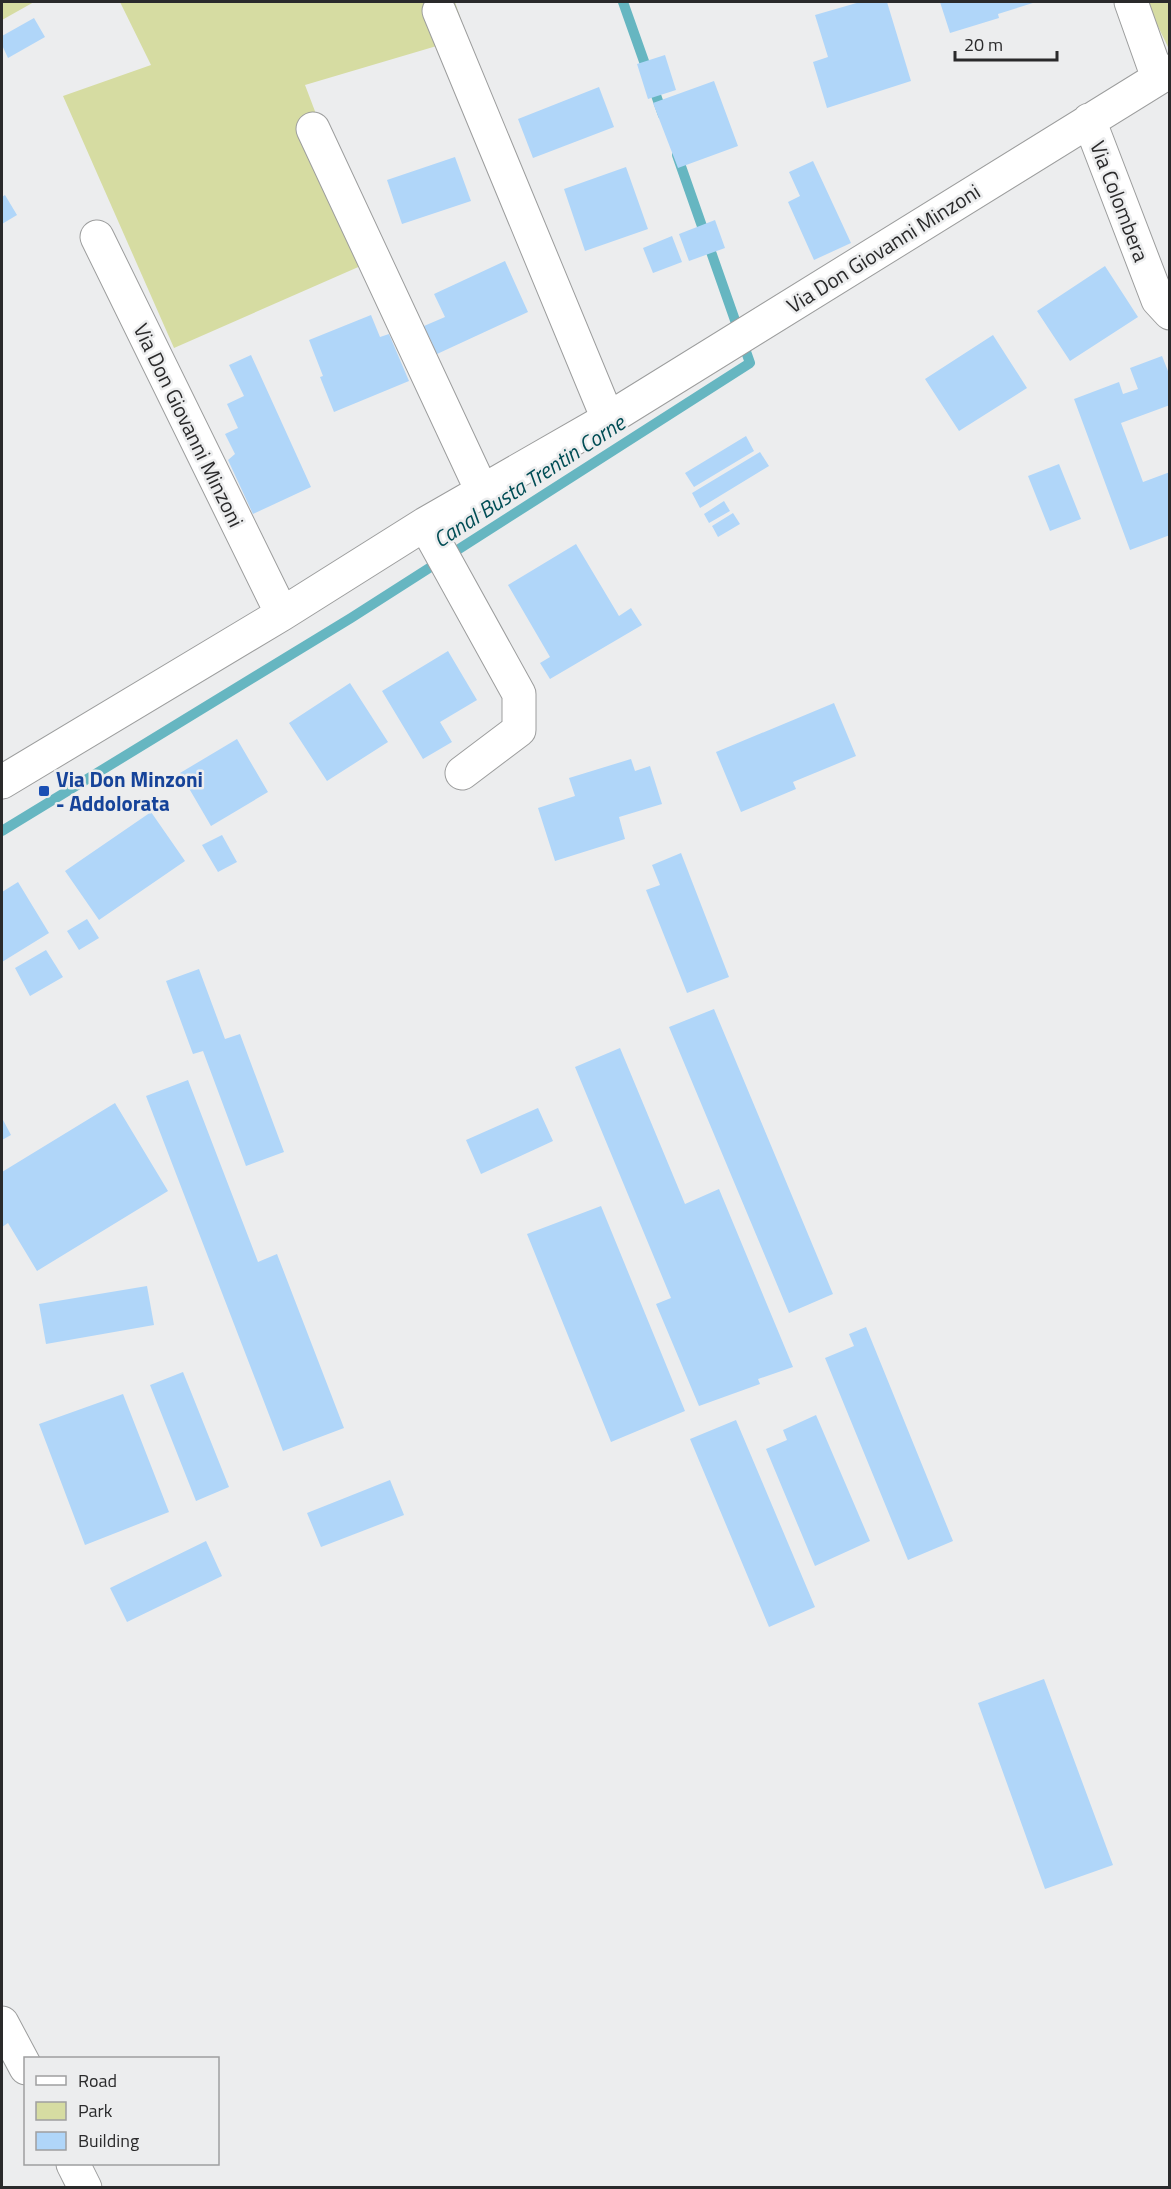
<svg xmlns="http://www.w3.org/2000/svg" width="1171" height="2189" font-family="'Titillium Web',sans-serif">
<rect width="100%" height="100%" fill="#ecedee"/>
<path fill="#d6dca2" d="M2,2H34L2,20Z
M120,2H455L467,37L305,85L372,261L174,348L63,96L151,65Z
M1146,2H1169L1170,46L1168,47Z"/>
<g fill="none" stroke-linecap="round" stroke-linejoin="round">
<path stroke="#66b6c1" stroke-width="10" d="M623,2L663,115
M2,831L351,618L750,363L677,155"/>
</g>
<path fill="#b0d6f9" d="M860,2H887L911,81L827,108L813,62L828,57L815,15Z
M940,2H1036L998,14L999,18L950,33Z
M34,18L45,37L8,58L2,45V36Z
M665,55L676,90L648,99L637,64Z
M714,81L738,146L678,168L653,103Z
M599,87L614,127L533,158L518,119Z
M455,157L471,201L402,224L387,180Z
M813,161L851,243L814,260L788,202L800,196L789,172Z
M626,167L648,229L585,251L564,189Z
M5,195L17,215L2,224V197Z
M715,220L725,248L689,261L679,234Z
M672,236L682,262L653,273L643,248Z
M505,261L528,312L437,354L424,326L445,317L434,294Z
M1105,266L1138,317L1070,361L1037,311Z
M371,315L380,337L389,334L409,381L334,412L320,377L323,376L309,340Z
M993,335L1027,388L959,431L925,379Z
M251,355L311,487L253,514L228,460L235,454L225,434L238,428L227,404L244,396L229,365Z
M1162,356L1170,376V405L1121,423L1143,482L1170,472V535L1130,550L1074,399L1119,382L1123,394L1138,389L1130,368Z
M746,436L754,451L694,487L685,473Z
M760,452L769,466L700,508L692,493Z
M1059,464L1081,519L1050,531L1028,476Z
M724,501L730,511L709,523L704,514Z
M733,513L740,524L718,537L712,526Z
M576,544L619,616L631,608L642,625L550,679L540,663L550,657L508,585Z
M448,651L477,700L440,722L452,742L423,759L382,691Z
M350,683L388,742L327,781L289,723Z
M834,703L856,756L793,782L796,789L741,812L716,752Z
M237,739L268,792L211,826L180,773Z
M631,759L635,771L650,766L662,804L619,817L625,839L555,861L538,808L575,796L569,778Z
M151,812L185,861L99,920L65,871Z
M222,835L237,862L218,872L202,845Z
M681,853L729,977L687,993L646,890L660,885L652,865Z
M18,882L49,933L2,962V892Z
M87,919L99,938L79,950L67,931Z
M46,950L63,977L30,996L15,968Z
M199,969L225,1039L240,1034L284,1152L246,1166L203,1051L193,1054L166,981Z
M714,1009L833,1294L789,1313L669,1027Z
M620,1048L685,1204L719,1189L793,1367L758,1379L760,1384L699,1406L656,1304L671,1298L575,1067Z
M188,1080L258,1262L277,1254L344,1428L283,1451L146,1096Z
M115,1103L168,1191L37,1271L8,1223L2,1227V1172Z
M538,1108L553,1141L481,1174L466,1140Z
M2,1118L11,1135L2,1140Z
M601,1206L685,1411L611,1442L527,1234Z
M147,1286L154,1325L46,1344L39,1304Z
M866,1327L953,1541L908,1560L825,1358L854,1346L849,1334Z
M183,1372L229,1487L196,1501L150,1385Z
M123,1394L169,1512L85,1545L39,1424Z
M816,1415L870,1541L815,1566L766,1449L787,1440L783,1430Z
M736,1420L815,1607L769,1627L690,1439Z
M390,1480L404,1515L321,1547L307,1513Z
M206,1541L222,1576L127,1622L110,1588Z
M1044,1679L1113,1865L1045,1889L978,1703Z"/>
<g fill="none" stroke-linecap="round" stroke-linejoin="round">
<g stroke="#9c9d9d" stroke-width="35">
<path id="minor" d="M1131,2L1158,78
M439,11L608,419
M1089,120L1158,300L1170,313
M313,129L482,491
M97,237L282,614
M425,524L519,694V730L462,773
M2,782L282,614L425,524L608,419L1170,71
M2,2023L26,2068
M73,2164L85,2188"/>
</g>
<use href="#minor" stroke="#fff" stroke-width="33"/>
</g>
<rect fill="#1a4fb4" stroke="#ecedee" stroke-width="2" x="38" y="785" width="12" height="12" rx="3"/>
<g text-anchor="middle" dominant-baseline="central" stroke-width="5" stroke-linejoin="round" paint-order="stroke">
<g font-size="21" fill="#2a2a2b" stroke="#ecedee">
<text transform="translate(1120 201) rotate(69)">Via Colombera</text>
<text transform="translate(883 248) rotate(-32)">Via Don Giovanni Minzoni</text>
<text transform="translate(189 425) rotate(64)">Via Don Giovanni Minzoni</text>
</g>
<g font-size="21" font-weight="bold" fill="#164399" stroke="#ecedee" text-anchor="start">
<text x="56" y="779">Via Don Minzoni<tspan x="56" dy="24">- Addolorata</tspan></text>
</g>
<g font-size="22" font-style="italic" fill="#004d55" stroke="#ecedee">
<text transform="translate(529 481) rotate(-33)">Canal Busta Trentin Corne</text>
</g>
</g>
<rect width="1171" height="2189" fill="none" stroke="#2a2a2b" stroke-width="6"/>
<rect x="24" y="2057" width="195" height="108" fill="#ecedee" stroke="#9e9fa0" stroke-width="1.5"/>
<rect x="36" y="2076" width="30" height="9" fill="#ffffff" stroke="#9e9fa0" stroke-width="1.5"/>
<text x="78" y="2087" font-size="18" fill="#2a2a2b">Road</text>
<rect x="36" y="2102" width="30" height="18" fill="#d6dca2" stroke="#9e9fa0" stroke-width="1.5"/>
<text x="78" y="2117" font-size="18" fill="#2a2a2b">Park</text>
<rect x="36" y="2132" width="30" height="18" fill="#b0d6f9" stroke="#9e9fa0" stroke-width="1.5"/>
<text x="78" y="2147" font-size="18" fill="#2a2a2b">Building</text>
<path d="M955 51v9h102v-9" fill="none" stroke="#2a2a2b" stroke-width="3"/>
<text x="964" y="51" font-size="18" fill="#2a2a2b" stroke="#ecedee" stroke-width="4.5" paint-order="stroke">20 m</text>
</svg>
